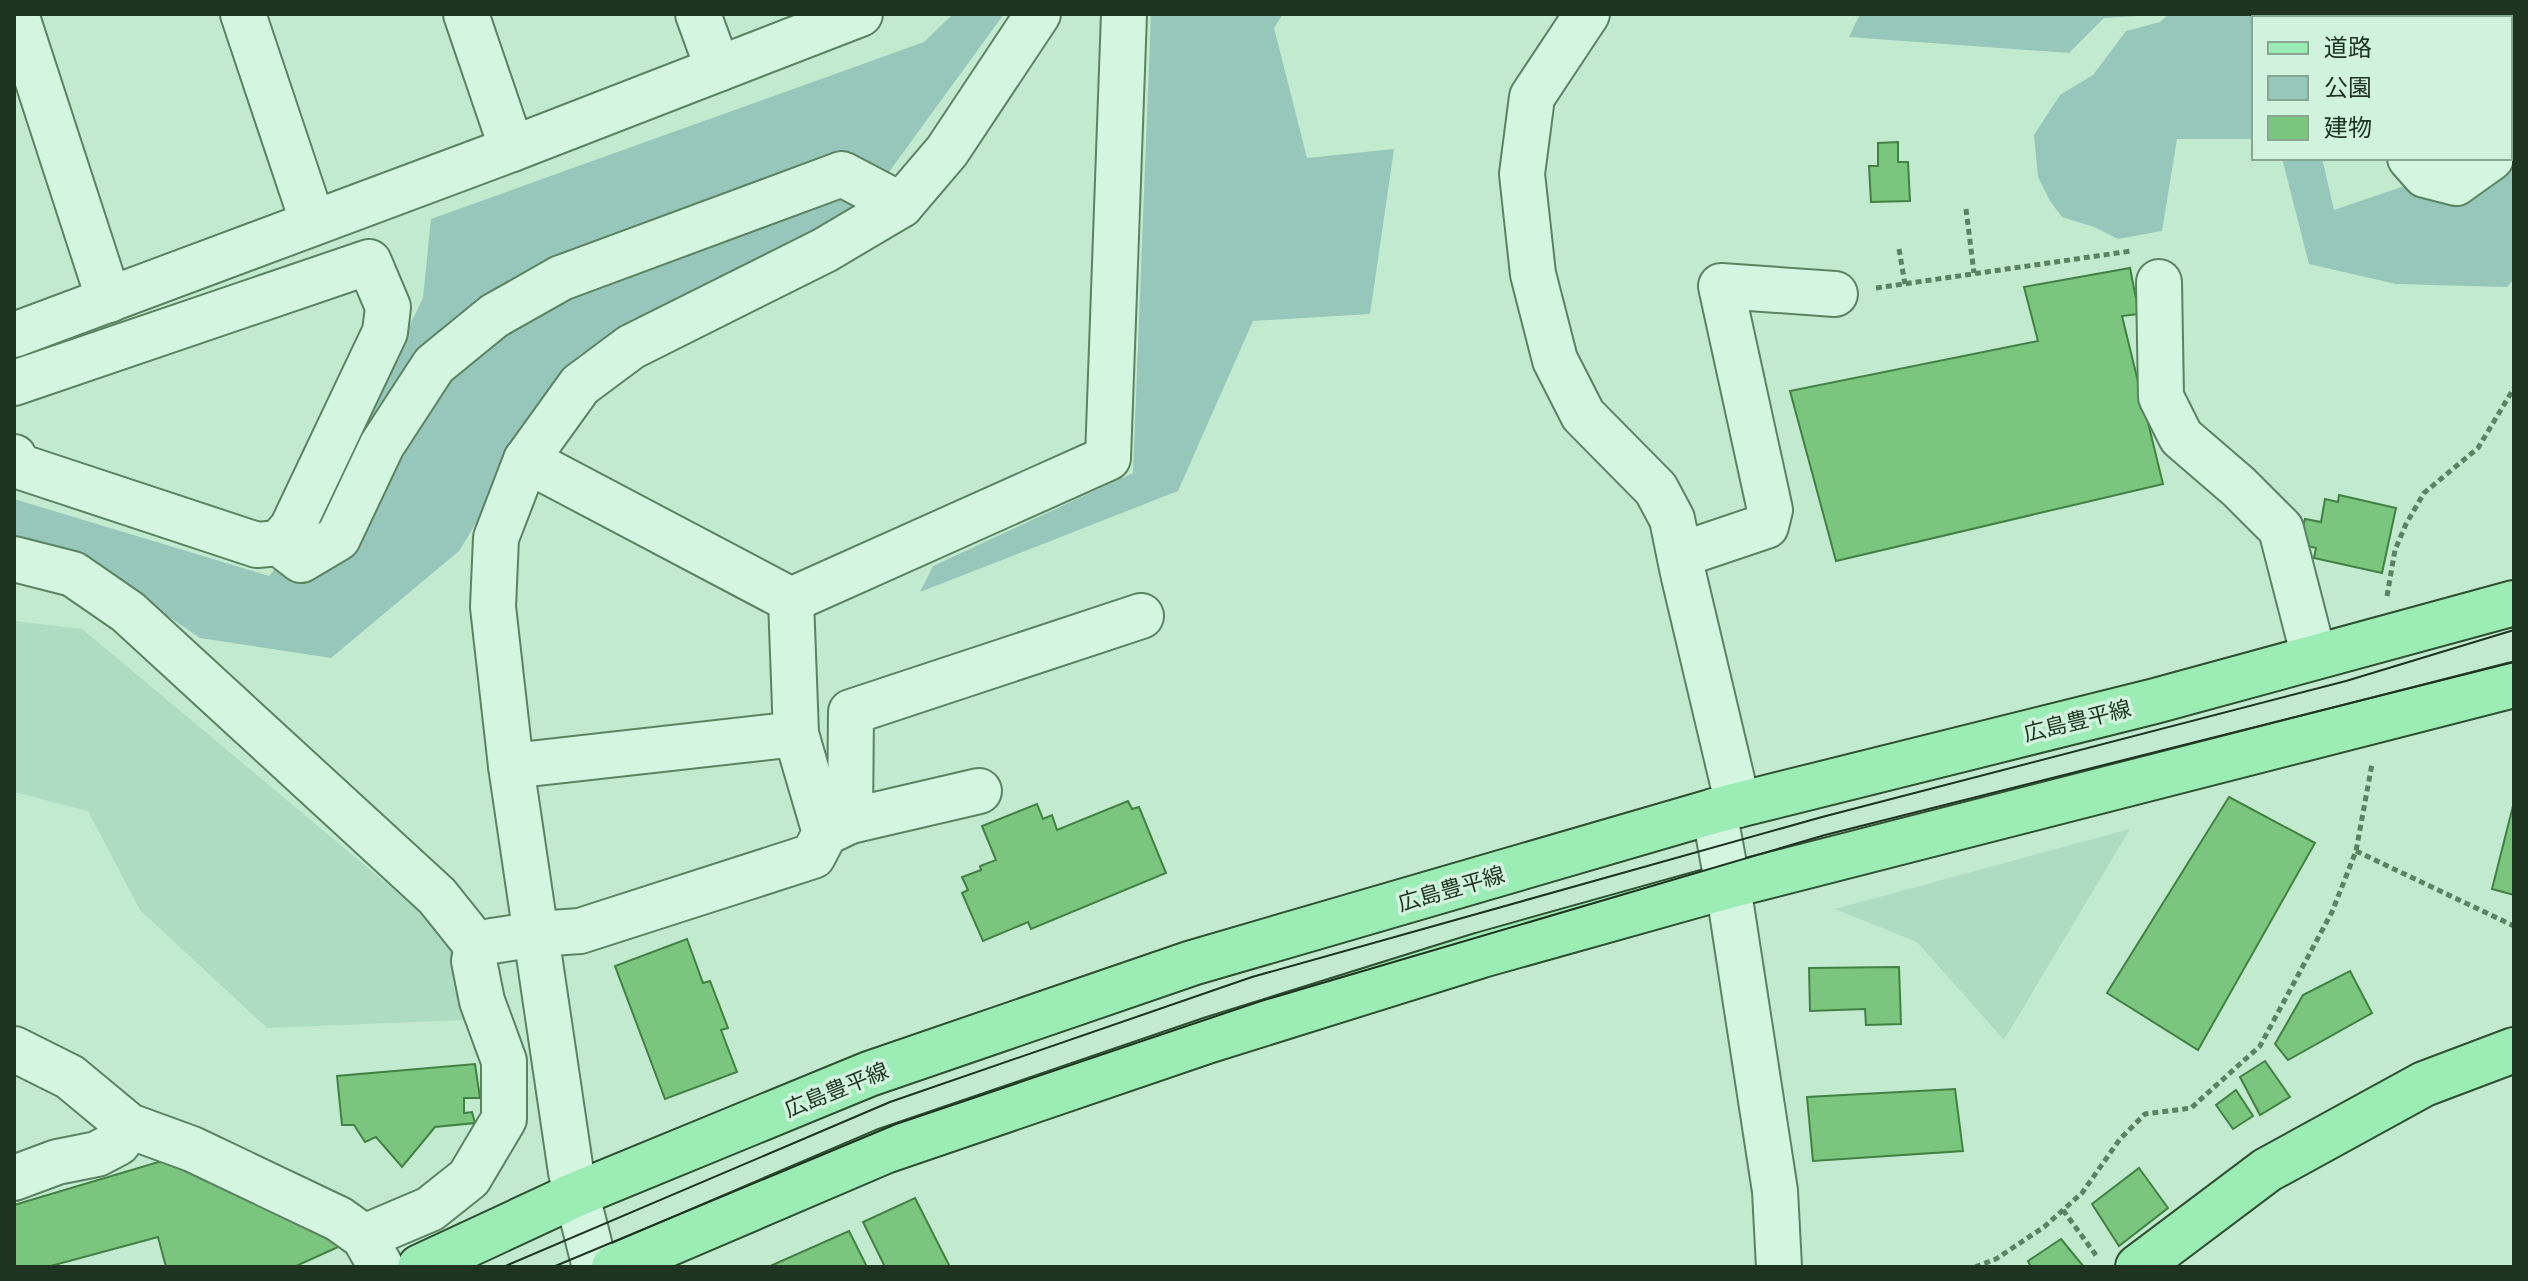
<svg xmlns="http://www.w3.org/2000/svg" width="2528" height="1281" viewBox="0 0 2528 1281" font-family="'PT Serif','Noto Sans JP',serif">
  <style>
    .farmland { fill: #addcc3 }
    .green { fill: #97c7bb }
    .building { fill: #7ac67e; stroke: #428044; stroke-width: 2 }
    .lines { fill: none; stroke-linecap: round; stroke-linejoin: round }
    .minor-casing { stroke: #5a8361; stroke-width: 48 }
    .major-casing { stroke: #2f5132; stroke-width: 48 }
    .path { stroke: #5a8361; stroke-width: 5; stroke-dasharray: 6 4; stroke-linecap: butt }
    .minor { stroke: #d4f6e0; stroke-width: 44 }
    .major { stroke: #9cecb5; stroke-width: 44 }
    .tram { stroke: #1e3420; stroke-width: 2 }
    .labels { text-anchor: middle; dominant-baseline: central; stroke-width: 7; stroke-linejoin: round; paint-order: stroke }
    .street-label { font-size: 22px; fill: #1e3420; stroke: #d1f2dc }
  </style>
  <rect width="100%" height="100%" fill="#c2eacf"/>
  <g class="farmland">
    <path d="M14,621L82,629L453,939L465,1020L267,1028L140,910L88,811L14,792Z"/>
    <path d="M2130,829L2004,1040L1917,942L1835,909Z"/>
  </g>
  <g class="green">
    <path d="M953,14H1004L862,209L580,354L459,551L331,658L200,638L81,557L14,551V499L269,576L312,524L423,298L431,219L924,42Z"/>
    <path d="M1151,14H1283L1274,28L1307,158L1394,149L1370,314L1253,321L1178,491L920,592L933,566L1133,473Z"/>
    <path d="M1860,14H2142L2139,16L2104,18L2069,53L1849,37Z"/>
    <path d="M2169,14H2257L2265,18H2254V139H2177L2162,231L2118,239L2094,227L2062,217L2050,201L2038,177L2034,135L2060,95L2093,75L2126,31L2160,22Z"/>
    <path d="M2514,157V279L2507,287L2396,284L2309,264L2282,158H2322L2334,210L2416,182L2491,173Z"/>
  </g>
  <g class="building">
    <path d="M1898,142V162H1908L1910,201L1871,202L1869,166H1878V143Z"/>
    <path d="M2130,268L2139,314L2122,316L2163,484L1836,561L1790,391L2038,341L2024,287Z"/>
    <path d="M2339,495L2396,508L2382,573L2314,558L2316,548L2299,544L2305,519L2321,522L2325,499L2338,502Z"/>
    <path d="M2229,797L2315,843L2198,1050L2107,993Z"/>
    <path d="M1128,801L1132,809L1139,807L1166,873L1031,929L1028,922L983,941L962,893L968,890L962,877L981,870L980,866L996,860L982,826L1037,804L1043,819L1052,815L1057,830Z"/>
    <path d="M2514,802V895L2492,889Z"/>
    <path d="M687,939L703,983L710,981L728,1028L721,1030L737,1072L665,1099L615,966Z"/>
    <path d="M1899,967L1901,1024L1866,1025L1865,1009L1810,1011L1809,968Z"/>
    <path d="M2350,971L2372,1013L2288,1060L2275,1044L2303,995Z"/>
    <path d="M2265,1061L2290,1097L2260,1115L2240,1077Z"/>
    <path d="M475,1064L480,1098H464V1113L472,1112L475,1123L435,1127L402,1167L376,1137L365,1142L354,1125H342L337,1076Z"/>
    <path d="M1955,1089L1963,1151L1813,1161L1807,1097Z"/>
    <path d="M2236,1090L2253,1116L2233,1129L2216,1105Z"/>
    <path d="M165,1160L347,1243L294,1267H166L158,1237L47,1267H14V1205Z"/>
    <path d="M2139,1168L2168,1208L2119,1246L2092,1204Z"/>
    <path d="M915,1198L950,1267H885L863,1222Z"/>
    <path d="M849,1231L867,1267H768Z"/>
    <path d="M2061,1239L2084,1267H2031L2028,1261Z"/>
  </g>
  <g class="lines">
    <defs>
      <g id="minor">
        <path d="M16,14L109,300"/>
        <path d="M243,14L313,223"/>
        <path d="M466,14L512,149"/>
        <path d="M698,14L718,69"/>
        <path d="M1587,14L1532,97L1522,174L1533,274L1555,360L1583,415L1656,489L1672,519L1683,573L1738,805"/>
        <path d="M2361,14L2362,18"/>
        <path d="M2410,158L2425,175L2456,183L2491,158"/>
        <path d="M2159,282L2161,397L2181,437L2239,487L2281,529L2314,657"/>
        <path d="M14,335L512,149L860,14"/>
        <path d="M14,383L369,262L388,307L385,332L292,528L279,543L257,545L18,466L14,457"/>
        <path d="M279,543L301,560L338,538L382,445L434,365L494,316L561,278L842,174L901,205"/>
        <path d="M1680,555L1766,526L1770,510L1721,286L1835,294"/>
        <path d="M14,559L73,574L128,612L437,896L477,946"/>
        <path d="M791,600L1108,458L1124,14"/>
        <path d="M511,766L796,734"/>
        <path d="M1714,811L1728,886L1775,1191L1779,1267"/>
        <path d="M850,821L979,791"/>
        <path d="M825,833L850,821L851,712L1141,616"/>
        <path d="M14,1049L70,1077L129,1126L192,1149L339,1219L364,1237L381,1267"/>
        <path d="M14,1178L57,1162L97,1154L118,1143L129,1126"/>
        <path d="M364,1237L430,1209L469,1178L504,1119V1061L482,1001L474,961L477,946L492,941L537,934L580,931L813,856L825,833L796,734L791,600L526,460"/>
        <path d="M595,1267L571,1172L511,766L493,607L496,538L526,460L580,385L631,347L825,250L901,205L947,151L1038,14"/>
      </g>
      <g id="major">
        <path d="M420,1267L577,1194L869,1074L1192,963L1714,811L2155,701L2514,603"/>
        <path d="M614,1267L885,1151L1210,1040L1482,955L1728,886L2514,685"/>
        <path d="M2138,1267L2267,1170L2424,1084L2514,1050"/>
      </g>
    </defs>
    <use href="#minor" class="minor-casing"/>
    <use href="#major" class="major-casing"/>
    <g class="path">
      <path d="M1966,209L1974,273"/>
      <path d="M1899,249L1905,284"/>
      <path d="M1876,288L2131,251"/>
      <path d="M2387,596L2395,550L2406,524L2424,493L2478,448L2514,388"/>
      <path d="M2356,851L2514,926"/>
      <path d="M2063,1210L2098,1258"/>
      <path d="M1975,1267L1996,1259L2044,1227L2082,1193L2120,1139L2145,1114L2191,1108L2260,1046L2332,912L2356,851L2372,764"/>
    </g>
    <use href="#minor" class="minor"/>
    <use href="#major" class="major"/>
    <g class="tram">
      <path d="M503,1267L890,1102L1252,977L1822,817L2346,681L2514,630"/>
      <path d="M553,1267L896,1124L1261,1001L1825,835L2514,662"/>
    </g>
  </g>
  <g class="labels">
    <g class="street-label">
      <text transform="translate(2077 720) rotate(-14)">広島豊平線</text>
      <text transform="translate(1451 888) rotate(-16)">広島豊平線</text>
      <text transform="translate(836 1089) rotate(-22)">広島豊平線</text>
    </g>
  </g>
  <rect width="2528" height="1281" fill="none" stroke="#1e3420" stroke-width="32"/>
  <rect x="2252" y="16" width="260" height="144" fill="#d1f2dc" stroke="#89a691" stroke-width="2"/>
  <rect x="2268" y="42" width="40" height="12" fill="#9cecb5" stroke="#89a691" stroke-width="2"/>
  <text x="2324" y="56" font-size="24" fill="#1e3420">道路</text>
  <rect x="2268" y="76" width="40" height="24" fill="#97c7bb" stroke="#89a691" stroke-width="2"/>
  <text x="2324" y="96" font-size="24" fill="#1e3420">公園</text>
  <rect x="2268" y="116" width="40" height="24" fill="#7ac67e" stroke="#89a691" stroke-width="2"/>
  <text x="2324" y="136" font-size="24" fill="#1e3420">建物</text>
</svg>
